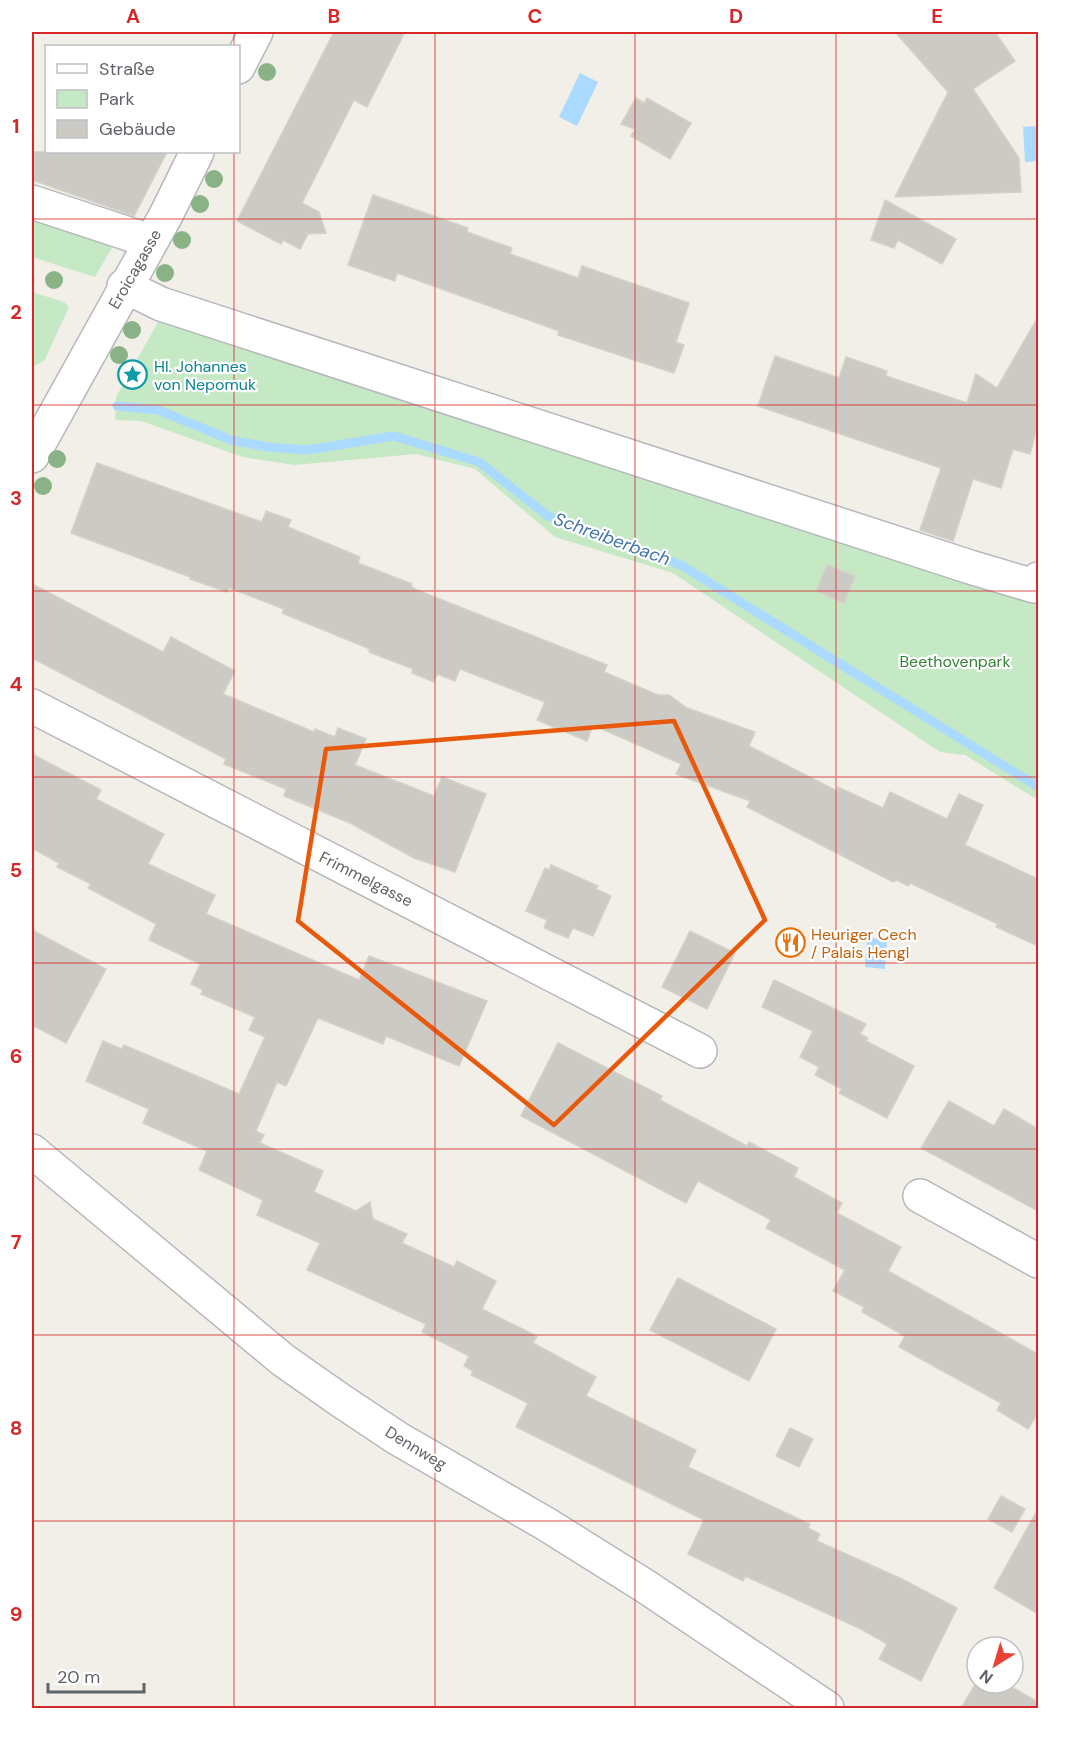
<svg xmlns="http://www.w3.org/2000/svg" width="1070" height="1740" viewBox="0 0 1070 1740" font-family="'DM Sans',sans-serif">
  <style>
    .green { fill: #c5e8c5 }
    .water { fill: #aadaff }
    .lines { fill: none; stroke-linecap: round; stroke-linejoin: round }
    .stream { stroke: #aadaff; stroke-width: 9 }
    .building { fill: #cccac5; stroke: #d6d1c6; stroke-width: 1.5 }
    .minor-casing { stroke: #b5b8bc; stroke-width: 36 }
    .minor { stroke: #fff; stroke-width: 33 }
    .tree { fill: #89b387 }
    .marked { fill: none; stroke: #e8590c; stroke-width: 4.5; stroke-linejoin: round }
    .grid { fill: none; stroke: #d62828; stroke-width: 1.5; stroke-opacity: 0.55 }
    .labels { text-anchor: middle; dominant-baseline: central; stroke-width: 4.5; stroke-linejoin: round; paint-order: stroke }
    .street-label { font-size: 16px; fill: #5f6368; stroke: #fff }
    .culture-label { font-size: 16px; fill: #0d838f; stroke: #fff; text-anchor: start }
    .park-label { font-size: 16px; fill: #348238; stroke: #fff }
    .food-label { font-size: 16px; fill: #c56008; stroke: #fff; text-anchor: start }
    .water-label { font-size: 18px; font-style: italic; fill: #4174aa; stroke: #fff }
    .neatline { fill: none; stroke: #d62828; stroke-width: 2 }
    .grid-label { font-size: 20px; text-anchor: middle; font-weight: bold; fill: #d62828 }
  </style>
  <rect width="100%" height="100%" fill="#f1efe8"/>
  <g class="green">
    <path d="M32,216L113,246L95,277L32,257Z"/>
    <path d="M32,292L64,302L69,307L44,361L32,367Z"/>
    <path d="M162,315L1038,600V800L965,755L940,752L673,573L555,537L475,469L416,454L294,465L243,457L141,421L115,420L116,397Z"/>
  </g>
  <g class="water">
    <path d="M580,73L598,82L577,126L559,117Z"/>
    <path d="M1038,126V161L1025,162L1023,127Z"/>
    <path d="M867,938L887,939L885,969L865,967Z"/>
  </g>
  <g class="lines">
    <path class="stream" d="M117,406L158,410L231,440L268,447L307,450L394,436L479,462L548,516L681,565L1038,787"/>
  </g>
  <g class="building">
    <path d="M334,32H405L367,107L354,100L302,203L319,212L326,233L308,234L300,249L283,240L281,244L237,221Z"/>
    <path d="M895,32H995L1015,61L973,89L1019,158L1021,192L895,197L948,92Z"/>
    <path d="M636,98L644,103L647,98L691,123L670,159L631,136L635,129L621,124Z"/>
    <path d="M32,152H167L134,216L32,180Z"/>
    <path d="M373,195L468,228L467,232L512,248L510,254L578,278L582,266L689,303L676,342L684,345L674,373L558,335L559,331L397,273L395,281L348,265Z"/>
    <path d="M885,200L956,239L942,264L898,240L894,248L871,240Z"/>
    <path d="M1038,317V425L1030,454L1013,449L1001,488L973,479L953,541L920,530L941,468L758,406L775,356L839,378L846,357L887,371L886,376L967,403L976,374L997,388Z"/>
    <path d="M97,463L262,522L266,511L291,520L288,527L360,557L358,563L412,584L411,586L417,590L607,665L604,672L658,695H669L687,708L755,732L749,746L837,791L838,787L883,808L890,792L947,819L959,794L983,805L965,845L1038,879V946L996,927L998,924L910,883L908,886L897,880L893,882L747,807L750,801L676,774L681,764L593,725L587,741L537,720L545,702L460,669L455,681L437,674L434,682L412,673L413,669L369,652L370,649L282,613L284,609L229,588L227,592L190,579V577L71,533Z"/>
    <path d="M827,565L855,576L844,603L816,591Z"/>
    <path d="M32,584L163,652L171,637L235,671L223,694L314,732L315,729L335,737L338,728L366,739L355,765L434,796L442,777L486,794L455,872L414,858L350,823L284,796L286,789L224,764L226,759L32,658Z"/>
    <path d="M32,754L101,790L96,799L164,834L148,864L215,895L206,914L359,980L369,956L487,1001L459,1066L386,1036L383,1044L318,1018L286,1086L277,1082L256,1131L264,1135L260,1143L323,1171L314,1192L356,1211L370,1202L373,1219L407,1234L402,1243L454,1267L457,1261L496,1281L482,1309L537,1336L533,1343L596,1377L586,1396L696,1450L688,1467L810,1524L808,1528L820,1534L817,1541L902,1579L957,1608L921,1681L879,1659L887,1644L861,1629L745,1576L743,1581L688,1554L704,1520L516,1427L528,1403L471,1375L473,1371L464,1366L469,1356L422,1332L426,1324L307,1270L320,1243L257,1215L263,1200L199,1170L207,1151L143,1123L149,1109L86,1081L103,1041L122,1049L124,1045L239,1094L265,1037L249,1030L255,1017L201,994L203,990L191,984L200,964L149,940L156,924L88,888L91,884L57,867L59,863L32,848Z"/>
    <path d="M551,865L598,886L596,889L611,896L593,936L573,928L568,938L544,928L547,920L526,911L545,868L549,870Z"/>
    <path d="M32,930L106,969L66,1043L32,1025Z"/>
    <path d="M690,931L735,953L707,1009L662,987Z"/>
    <path d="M774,980L866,1024L860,1034L868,1038L866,1041L914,1066L887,1118L839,1093L842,1089L815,1075L819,1067L800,1057L813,1031L762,1007Z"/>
    <path d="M558,1043L662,1096L660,1100L747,1146L749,1142L798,1168L794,1177L842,1203L837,1213L901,1247L888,1271L1038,1354V1413L1028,1429L997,1410L1001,1403L899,1347L905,1336L862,1312L864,1307L833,1291L845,1270L766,1228L771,1220L698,1181L686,1203L521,1116Z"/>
    <path d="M949,1101L994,1126L1004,1109L1038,1129V1211L921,1148Z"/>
    <path d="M678,1278L776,1329L749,1381L650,1330Z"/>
    <path d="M790,1428L813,1439L799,1467L776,1456Z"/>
    <path d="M1001,1496L1025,1509L1012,1532L988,1519Z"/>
    <path d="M1038,1509V1614L994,1588Z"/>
    <path d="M976,1683H1005L1038,1702V1708H961Z"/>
  </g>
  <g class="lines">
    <defs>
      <g id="minor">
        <path d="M238,67L256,32"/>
        <path d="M32,202L150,241"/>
        <path d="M124,286L161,304L970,567L1034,586L1038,579"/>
        <path d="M32,456L166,215L197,152"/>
        <path d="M32,706L700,1051"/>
        <path d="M32,1151L283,1360L340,1400L397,1438L546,1524L645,1586L827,1708"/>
        <path d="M920,1196L1038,1261"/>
      </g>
    </defs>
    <use href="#minor" class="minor-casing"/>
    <use href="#minor" class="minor"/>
  </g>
  <g class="tree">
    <circle cx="267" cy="72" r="9"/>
    <circle cx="214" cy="179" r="9"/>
    <circle cx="200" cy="204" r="9"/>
    <circle cx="182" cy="240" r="9"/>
    <circle cx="165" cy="273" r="9"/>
    <circle cx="54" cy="280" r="9"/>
    <circle cx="132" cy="330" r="9"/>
    <circle cx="119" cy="355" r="9"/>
    <circle cx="57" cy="459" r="9"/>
    <circle cx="43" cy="486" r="9"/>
  </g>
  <path class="marked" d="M674,721L765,920L554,1125L298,921L326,749Z"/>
  <path class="grid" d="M234,32V46M435,32V1708M635,32V1708M836,32V1708M234,152V1708M32,219H1038M32,405H1038M32,591H1038M32,777H1038M32,963H1038M32,1149H1038M32,1335H1038M32,1521H1038"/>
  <defs>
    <symbol id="sight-ring" viewBox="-11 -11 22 22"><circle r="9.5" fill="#fff" stroke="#0f9aa8" stroke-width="1.5"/><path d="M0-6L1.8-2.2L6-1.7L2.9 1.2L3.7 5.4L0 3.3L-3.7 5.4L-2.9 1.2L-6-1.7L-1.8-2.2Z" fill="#0f9aa8"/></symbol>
    <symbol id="restaurant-ring" viewBox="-11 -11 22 22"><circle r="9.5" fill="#fff" stroke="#e8710a" stroke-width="1.5"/><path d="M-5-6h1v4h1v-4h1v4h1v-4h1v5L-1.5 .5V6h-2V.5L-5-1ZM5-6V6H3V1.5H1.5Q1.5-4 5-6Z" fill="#e8710a"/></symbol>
  </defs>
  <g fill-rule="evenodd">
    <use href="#sight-ring" x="116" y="358" width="33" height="33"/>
    <use href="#restaurant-ring" x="774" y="926" width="33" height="33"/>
  </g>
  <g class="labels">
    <g class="street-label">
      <text transform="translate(135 269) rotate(-60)">Eroicagasse</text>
      <text transform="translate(366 879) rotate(27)">Frimmelgasse</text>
      <text transform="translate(416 1448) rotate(31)">Dennweg</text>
    </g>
    <g class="culture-label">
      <text x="154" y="366">Hl. Johannes<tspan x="154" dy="18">von Nepomuk</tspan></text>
    </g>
    <g class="park-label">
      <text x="955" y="661">Beethovenpark</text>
    </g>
    <g class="food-label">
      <text x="811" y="934">Heuriger Cech<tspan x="811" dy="18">/ Palais Hengl</tspan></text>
    </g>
    <g class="water-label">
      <text transform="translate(612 539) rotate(20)">Schreiberbach</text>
    </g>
  </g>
  <rect width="1070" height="1740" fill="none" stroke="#ffffff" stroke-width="66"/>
  <rect x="45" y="45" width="195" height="108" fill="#ffffff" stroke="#bfc1c3" stroke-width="1.5"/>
  <rect x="57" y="64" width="30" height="9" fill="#ffffff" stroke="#bfc1c3" stroke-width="1.5"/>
  <text x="99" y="75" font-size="18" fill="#5f6368">Straße</text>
  <rect x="57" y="90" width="30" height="18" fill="#c5e8c5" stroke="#bfc1c3" stroke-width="1.5"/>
  <text x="99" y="105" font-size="18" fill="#5f6368">Park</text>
  <rect x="57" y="120" width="30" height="18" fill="#cccac5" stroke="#bfc1c3" stroke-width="1.5"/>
  <text x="99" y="135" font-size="18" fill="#5f6368">Gebäude</text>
  <g transform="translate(995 1665) rotate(217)"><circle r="28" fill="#ffffff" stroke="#bfc1c3" stroke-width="1.5"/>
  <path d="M0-4.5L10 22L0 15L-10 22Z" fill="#ea4335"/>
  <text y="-9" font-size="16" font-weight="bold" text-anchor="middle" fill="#5f6368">N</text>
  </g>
  <path d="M48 1683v9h96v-9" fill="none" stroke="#5f6368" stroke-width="3"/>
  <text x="57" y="1683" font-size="18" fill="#5f6368" stroke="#ffffff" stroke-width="4.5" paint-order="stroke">20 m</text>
  <rect x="33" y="33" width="1004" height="1674" class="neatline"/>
  <g class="grid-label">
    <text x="133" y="23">A</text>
    <text x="334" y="23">B</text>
    <text x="535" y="23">C</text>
    <text x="736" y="23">D</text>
    <text x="937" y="23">E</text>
    <text x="16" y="133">1</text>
    <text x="16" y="319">2</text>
    <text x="16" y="505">3</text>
    <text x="16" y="691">4</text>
    <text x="16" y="877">5</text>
    <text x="16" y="1063">6</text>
    <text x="16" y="1249">7</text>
    <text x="16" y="1435">8</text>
    <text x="16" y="1621">9</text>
  </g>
</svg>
